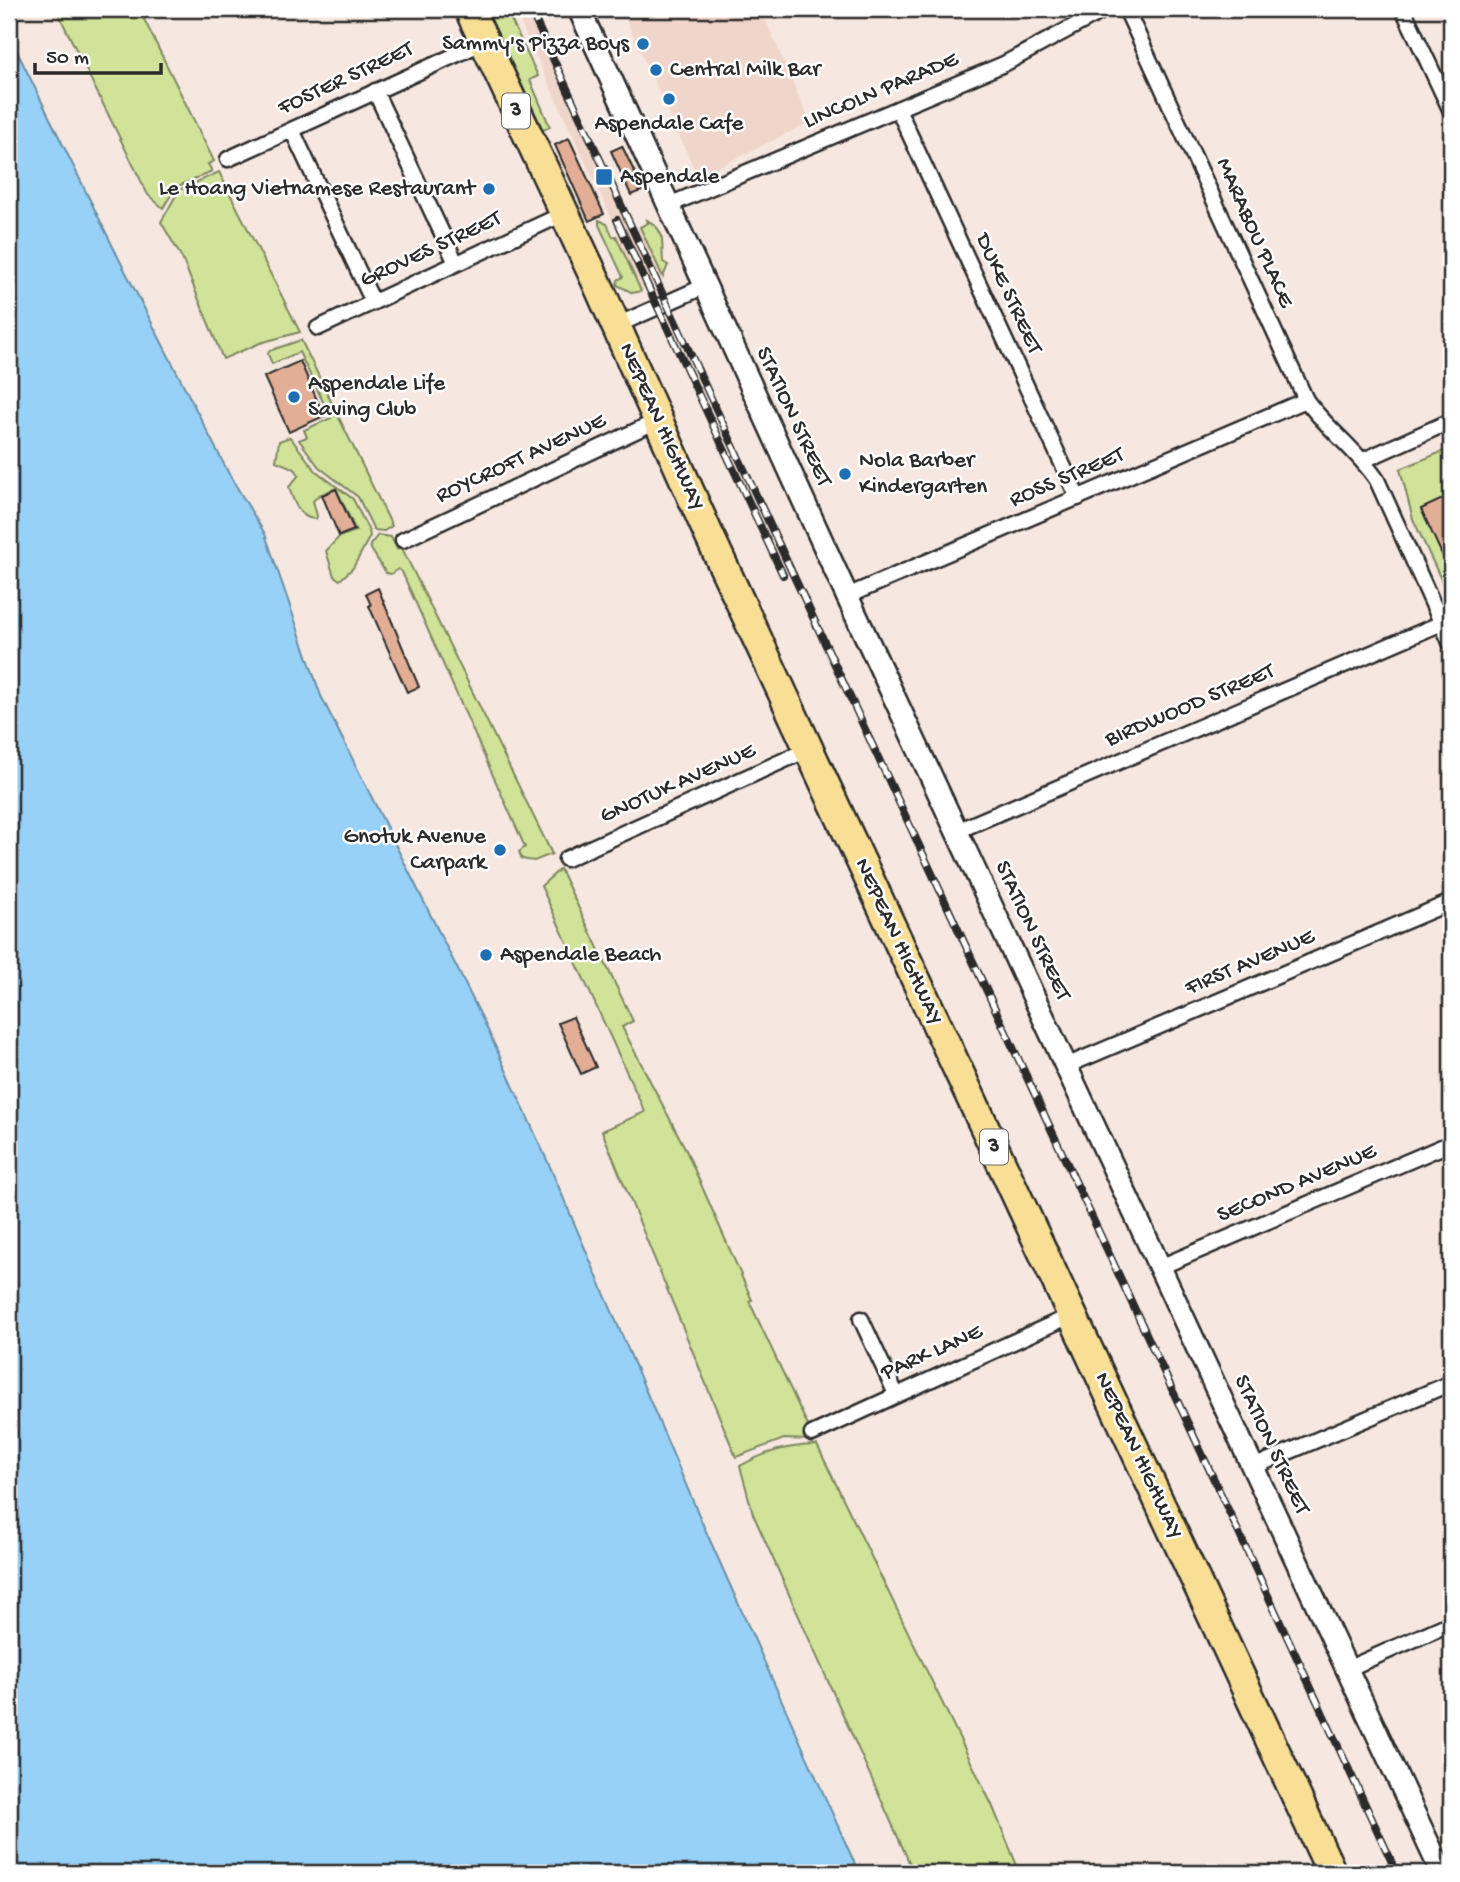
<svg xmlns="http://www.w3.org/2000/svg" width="1460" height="1882" viewBox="0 0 1460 1882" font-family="'Gochi Hand',sans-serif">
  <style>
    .built { fill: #f0d6ca }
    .green { fill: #d0e398; stroke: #7e8762; stroke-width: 2 }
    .water { fill: #98d1f7; stroke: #6c8fa5; stroke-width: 2 }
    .building { fill: #e2ae96; stroke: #2b2b2b; stroke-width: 2 }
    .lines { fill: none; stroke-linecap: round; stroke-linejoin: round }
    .street-casing { stroke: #2b2b2b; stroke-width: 19 }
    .secondary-casing { stroke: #2b2b2b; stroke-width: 26 }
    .highway-casing { stroke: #2b2b2b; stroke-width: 33 }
    .street { stroke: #fff; stroke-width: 14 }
    .secondary { stroke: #fff; stroke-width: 21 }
    .highway { stroke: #f9df96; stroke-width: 28 }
    .rail-casing { stroke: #2b2b2b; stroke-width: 8 }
    .rail { stroke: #fff; stroke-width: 5; stroke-dasharray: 16; stroke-linecap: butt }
    .poi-dot { fill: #1f6fb2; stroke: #fff; stroke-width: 2.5 }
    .labels { text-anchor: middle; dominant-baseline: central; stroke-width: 5; stroke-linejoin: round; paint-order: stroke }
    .shield { fill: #fff; stroke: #6b6b6b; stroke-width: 2 }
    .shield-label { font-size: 21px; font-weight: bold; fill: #2b2b2b }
    .poi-label { font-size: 23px; fill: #2b2b2b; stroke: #fff; text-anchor: start }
    .street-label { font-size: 23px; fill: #2b2b2b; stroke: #fff }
  </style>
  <rect width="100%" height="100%" fill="#f6e7e0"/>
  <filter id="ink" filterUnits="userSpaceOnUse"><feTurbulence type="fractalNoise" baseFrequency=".0143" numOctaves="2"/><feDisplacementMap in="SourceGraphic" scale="14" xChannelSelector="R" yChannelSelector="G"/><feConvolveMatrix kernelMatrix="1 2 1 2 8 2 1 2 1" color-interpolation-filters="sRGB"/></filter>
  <g filter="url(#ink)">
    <g class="built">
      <path d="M514,9H534L635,228L640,227L663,277L641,291L616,236L619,234Z"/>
      <path d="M621,9H761L810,122L698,177Z"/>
    </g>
    <g class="green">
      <path d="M56,9H139L214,161L208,164L212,171L176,187L163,208L148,195Z"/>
      <path d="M486,9H506L538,76L530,80L550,127L543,130Z"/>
      <path d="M219,172L300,332L260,343L223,359L182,258L161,222L179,190Z"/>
      <path d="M599,220L607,224L613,237L616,236L641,291L633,293L617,285L618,280L623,277L599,225Z"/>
      <path d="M647,220C667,231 661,242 663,262L668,265L663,277L640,227L648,223Z"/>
      <path d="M301,340L392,526L384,531L374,530L358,497L319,467L299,440L307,437L304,430L331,418L299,352L272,364L268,354L269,351Z"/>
      <path d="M290,437L316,471L353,499L369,531L370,536L353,568L340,580L334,576L326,551L339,537L356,531L336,488L319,495L313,501L317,516L316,519C300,520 293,501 289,487L299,475L295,469L276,461L279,441Z"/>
      <path d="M1451,448V601L1413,519L1400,469Z"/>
      <path d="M378,535L391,537L397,549L401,546L552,854L534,861L522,859L519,852L525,847L402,572L398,569L391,574L386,573L371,549L370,545Z"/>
      <path d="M560,869L633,1021L622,1027L685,1148L752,1300L749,1301L810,1430V1440L784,1439L736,1457L602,1131L645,1112L541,886Z"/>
      <path d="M817,1445L992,1805L1020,1873H914L753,1514L740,1466C767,1451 786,1446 817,1445Z"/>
    </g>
    <path class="water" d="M9,35L118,257L229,474L265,534L321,696L485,1024L551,1169L704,1527L859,1873H9Z"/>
    <g class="building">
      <path d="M569,138L604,214L589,221L555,145Z"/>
      <path d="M622,146L643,190L631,195L611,151Z"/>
      <path d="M300,361L324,416L289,432L264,377Z"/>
      <path d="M336,489L354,530L339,536L322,495Z"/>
      <path d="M1451,495V574L1421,509Z"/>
      <path d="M378,588L419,687L407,692L369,606L371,605L366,594Z"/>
      <path d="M573,1017L596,1067L581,1074L558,1023Z"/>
    </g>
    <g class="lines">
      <defs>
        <g id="street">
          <path d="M1126,9L1306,400C1327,429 1357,450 1377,480L1451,644"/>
          <path d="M1403,9L1451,111"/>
          <path d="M375,91L456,263"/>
          <path d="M898,109L1078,498"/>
          <path d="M292,130L373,302"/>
          <path d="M228,159L484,42"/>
          <path d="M669,205L1004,64L1106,9"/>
          <path d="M615,326L705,286"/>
          <path d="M318,328L563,214"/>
          <path d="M1364,460L1451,421"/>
          <path d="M403,540L659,420"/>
          <path d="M847,596L1306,400"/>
          <path d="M957,831L1442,623"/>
          <path d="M566,859L809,749"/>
          <path d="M1066,1066L1451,902"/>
          <path d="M1160,1267L1451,1143"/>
          <path d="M861,1319L896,1394"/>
          <path d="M812,1434L1072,1315"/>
          <path d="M1253,1467L1451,1383"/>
          <path d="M1347,1669L1451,1623"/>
        </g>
        <path id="secondary" d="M579,9L847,596L1442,1873"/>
        <path id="highway" d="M469,9L597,283L708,533L1332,1873"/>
      </defs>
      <use href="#street" class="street-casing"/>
      <use href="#secondary" class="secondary-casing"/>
      <use href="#highway" class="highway-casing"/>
      <use href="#street" class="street"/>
      <use href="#secondary" class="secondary"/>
      <use href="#highway" class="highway"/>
      <defs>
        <g id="rail">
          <path d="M530,9L1397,1873"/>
          <path d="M617,220L783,575"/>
        </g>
      </defs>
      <use href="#rail" class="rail-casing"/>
      <use href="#rail" class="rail"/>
    </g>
  </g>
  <g class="poi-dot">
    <circle cx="643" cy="44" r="7"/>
    <circle cx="656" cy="70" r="7"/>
    <circle cx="669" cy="99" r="7"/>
    <rect x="595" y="168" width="18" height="18" rx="3.5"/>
    <circle cx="489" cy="189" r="7"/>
    <circle cx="294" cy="397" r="7"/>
    <circle cx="845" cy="474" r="7"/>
    <circle cx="500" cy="850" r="7"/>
    <circle cx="486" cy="955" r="7"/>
  </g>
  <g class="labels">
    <g class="shield">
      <rect x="502" y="93.5" width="28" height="35" rx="5"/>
      <rect x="980" y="1129.5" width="28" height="35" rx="5"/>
    </g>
    <g class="shield-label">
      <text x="516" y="111">3</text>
      <text x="994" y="1147">3</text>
    </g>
    <g class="poi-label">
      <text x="629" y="44" text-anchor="end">Sammy's Pizza Boys</text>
      <text x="670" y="70">Central Milk Bar</text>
      <text x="669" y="124" text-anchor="middle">Aspendale Cafe</text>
      <text x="620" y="177">Aspendale</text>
      <text x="475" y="189" text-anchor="end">Le Hoang Vietnamese Restaurant</text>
      <text x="308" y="384">Aspendale Life<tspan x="308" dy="26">Saving Club</tspan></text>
      <text x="859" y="461">Nola Barber<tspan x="859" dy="26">Kindergarten</tspan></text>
      <text x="486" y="837" text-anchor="end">Gnotuk Avenue<tspan x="486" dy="26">Carpark</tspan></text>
      <text x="500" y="955">Aspendale Beach</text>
    </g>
    <g class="street-label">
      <text transform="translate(346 79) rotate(-25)">FOSTER STREET</text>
      <text transform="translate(881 91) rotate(-23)">LINCOLN PARADE</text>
      <text transform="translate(1254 233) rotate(66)">MARABOU PLACE</text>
      <text transform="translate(431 250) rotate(-25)">GROVES STREET</text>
      <text transform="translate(1008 294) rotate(65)">DUKE STREET</text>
      <text transform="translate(793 417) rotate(65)">STATION STREET</text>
      <text transform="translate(661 427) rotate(66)">NEPEAN HIGHWAY</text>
      <text transform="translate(521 459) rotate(-25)">ROYCROFT AVENUE</text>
      <text transform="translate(1067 478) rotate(-23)">ROSS STREET</text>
      <text transform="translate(1190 706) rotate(-23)">BIRDWOOD STREET</text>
      <text transform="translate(678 784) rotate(-24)">GNOTUK AVENUE</text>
      <text transform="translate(1032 931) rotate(65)">STATION STREET</text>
      <text transform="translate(898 942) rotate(65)">NEPEAN HIGHWAY</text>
      <text transform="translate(1250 963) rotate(-23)">FIRST AVENUE</text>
      <text transform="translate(1297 1184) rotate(-23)">SECOND AVENUE</text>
      <text transform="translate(932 1353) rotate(-24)">PARK LANE</text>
      <text transform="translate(1271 1445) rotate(65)">STATION STREET</text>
      <text transform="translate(1138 1456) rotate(65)">NEPEAN HIGHWAY</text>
    </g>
  </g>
  <rect width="1460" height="1882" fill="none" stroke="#fff" stroke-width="35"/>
  <rect x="18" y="18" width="1425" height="1847" fill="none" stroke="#2b2b2b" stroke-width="2.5" filter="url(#ink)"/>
  <path d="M35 63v10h126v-10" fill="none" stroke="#2b2b2b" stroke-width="3.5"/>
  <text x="46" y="63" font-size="21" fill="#2b2b2b" stroke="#ffffff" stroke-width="5" paint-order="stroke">50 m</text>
</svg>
